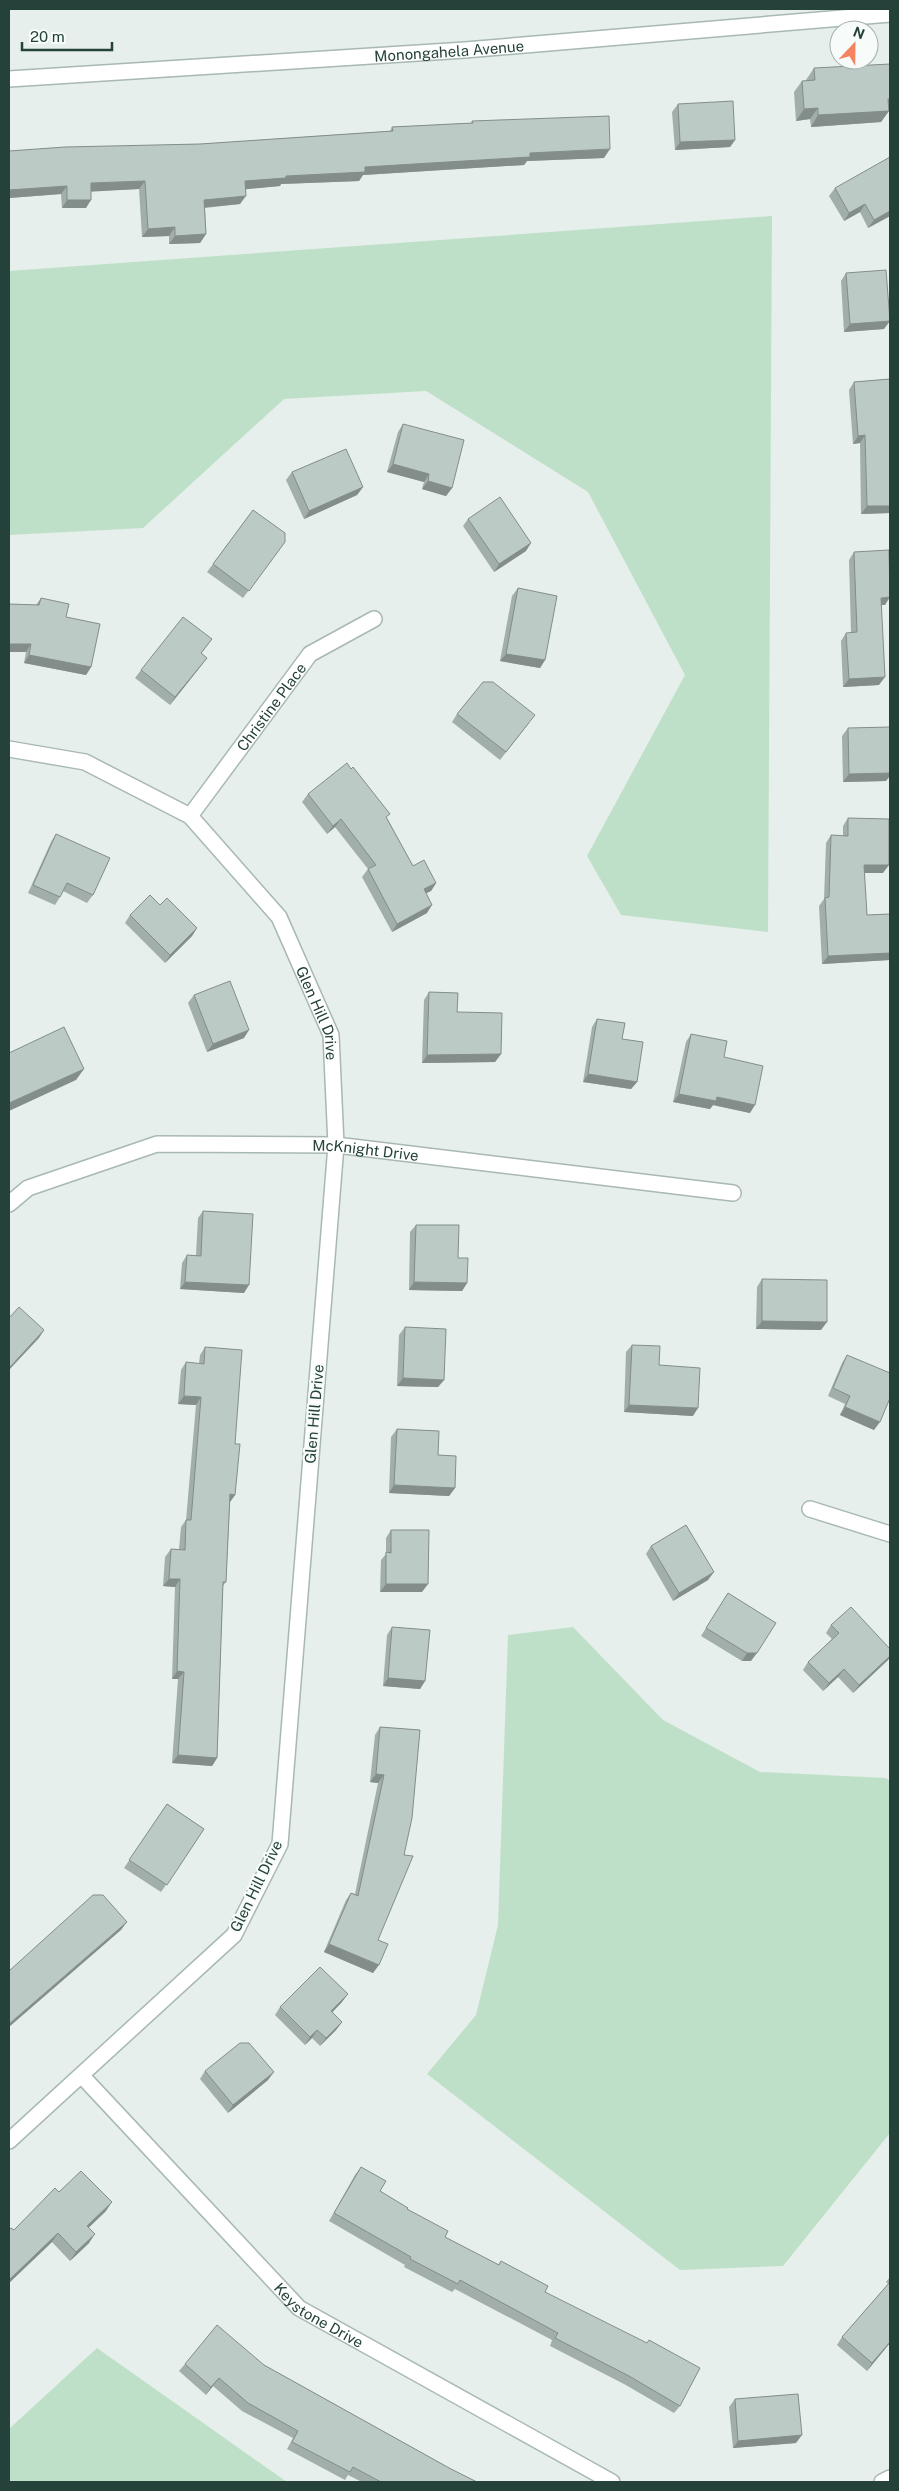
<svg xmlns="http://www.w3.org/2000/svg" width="899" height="2491" viewBox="0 0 899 2491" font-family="'Public Sans',sans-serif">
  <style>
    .green { fill: #bfe0c8 }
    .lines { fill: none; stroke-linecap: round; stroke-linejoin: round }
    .minor-casing { stroke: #a8b8b2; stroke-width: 18 }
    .minor { stroke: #fff; stroke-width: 15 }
    .wall { fill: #a1aea9 }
    .shaded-wall { fill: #838d89 }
    .building { fill: #bbcac4; stroke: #838d89 }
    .labels { text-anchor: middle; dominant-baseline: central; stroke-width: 4.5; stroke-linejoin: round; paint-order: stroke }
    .street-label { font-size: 15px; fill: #24423a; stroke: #f7fbf9 }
  </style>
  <rect width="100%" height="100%" fill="#e6efeb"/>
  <g class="green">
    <path d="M772,216L768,932L621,915L587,856L685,675L588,492L426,391L284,399L143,528L9,535V271Z"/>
    <path d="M573,1627L663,1720L760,1772L886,1778L890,1781V2133L783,2266L680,2270L427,2074L476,2015L498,1925L508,1635Z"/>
    <path d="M97,2348L287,2482H9V2429Z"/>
  </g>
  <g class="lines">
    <defs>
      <g id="minor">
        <path id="s1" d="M9,79L465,50L890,14"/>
        <path id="s2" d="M9,749L85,762L190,816L279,917L331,1035L336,1145L280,1844L234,1935L9,2141"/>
        <path id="s3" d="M190,816L310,654L374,619"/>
        <path id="s4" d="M9,1204L28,1188L157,1144L336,1145L733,1193"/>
        <path d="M810,1509L890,1534"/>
        <path id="s5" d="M82,2076L299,2308L612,2482"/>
        <path d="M882,2482L890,2478"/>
      </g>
    </defs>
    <use href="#minor" class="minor-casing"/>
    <use href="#minor" class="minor"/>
  </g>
  <g class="wall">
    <path d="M814,68L889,110L881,122L811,127L810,119L796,121L794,92L802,81H806V80Z"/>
    <path d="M678,104L735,140L730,147L675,150L672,112Z"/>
    <path d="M472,121L604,158L527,161L524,165L363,175L359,181L281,184L280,186L246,189L240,204L205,208L206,234L200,243L169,244V236L142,237L139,189L91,191L86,208H62L61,194L9,198V151L200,144L390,131L392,127L471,123Z"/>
    <path d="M835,188L890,216L868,228L860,212L844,221L829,196Z"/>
    <path d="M846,273L884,329L844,332L841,281Z"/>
    <path d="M890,379V513L861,514L860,443L853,444L849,390L854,382Z"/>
    <path d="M403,424L452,488L446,496L422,489L424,482L387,472L398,432Z"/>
    <path d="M292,472L363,487L357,495L304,519L286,480Z"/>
    <path d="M253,510L285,542L243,598L207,572Z"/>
    <path d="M468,519L526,551L494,572L463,526Z"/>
    <path d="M854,552L885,605H882L879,685L843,687L841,641L846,633H851L849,560Z"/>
    <path d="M518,588L545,660L540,668L500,661L512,596Z"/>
    <path d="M41,598L66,617L91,667L86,675L24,663L26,652H9V604L36,605Z"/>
    <path d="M212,639L201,654L207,658L170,705L135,678L141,670Z"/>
    <path d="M457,714L529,723L500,760L452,722Z"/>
    <path d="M848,728L886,781L843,782L842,736Z"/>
    <path d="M308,794L387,818L413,866L436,883L431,891L426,893L427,913L392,932L362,877L368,869L335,827L327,834L302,802Z"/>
    <path d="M848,818L883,873H864L867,915L890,914V960L822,964L819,906L824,899L826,843L831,835L843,836V826Z"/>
    <path d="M56,834L93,895L87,903L63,891L60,897L55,905L28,893L51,842Z"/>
    <path d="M160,905L197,928L192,936L165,963L125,923L130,915Z"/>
    <path d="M429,992L457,1012L501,1054L495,1062L422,1063L424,1000Z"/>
    <path d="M194,995L244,1038L207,1052L188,1003Z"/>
    <path d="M597,1019L622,1039L637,1082L631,1089L583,1082L592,1027Z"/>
    <path d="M691,1034L724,1057L750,1113L713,1105L710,1109L673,1102L686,1042Z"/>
    <path d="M203,1211L244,1293L180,1289L182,1263L187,1255H196L198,1218Z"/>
    <path d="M416,1225L458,1258L467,1283L462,1291L409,1290L410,1232Z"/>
    <path d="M762,1279L821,1330L756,1329L757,1287Z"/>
    <path d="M405,1327L444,1380L438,1387L397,1386L399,1335Z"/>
    <path d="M632,1345L659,1365L693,1416L624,1412L626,1352Z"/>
    <path d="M205,1347L235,1444V1495L230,1502L226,1582L223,1586L217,1758L212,1766L172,1763L178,1679H172L175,1587L163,1586L165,1557L171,1549H179L181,1527L186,1520L196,1405L178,1404L181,1370L186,1362L199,1364L200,1355Z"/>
    <path d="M847,1355L874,1430L840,1415L845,1404L828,1396L842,1363Z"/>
    <path d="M397,1429L438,1455L455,1488L449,1496L389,1493L391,1437Z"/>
    <path d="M391,1530L422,1592H380L381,1560L386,1554V1538Z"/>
    <path d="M651,1546L708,1580L673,1601L646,1554Z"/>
    <path d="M728,1593L751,1661H742L701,1636Z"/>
    <path d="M831,1625L890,1649V1657L888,1660L853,1693L838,1677L823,1691L803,1670L808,1662L832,1639L826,1633Z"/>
    <path d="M392,1627L425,1681L420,1689L383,1686L387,1635Z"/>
    <path d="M380,1727L420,1730L378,1940L373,1973L324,1952L346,1900L351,1893L355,1894L378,1783L370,1782L375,1735Z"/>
    <path d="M167,1804L204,1829L161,1892L124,1868Z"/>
    <path d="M342,2002L332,2013L342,2022L336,2030L320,2046L312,2038L305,2045L275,2015L280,2007Z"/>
    <path d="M205,2071L268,2080L228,2113L200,2079Z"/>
    <path d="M361,2167L380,2191L407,2209L445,2237L498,2265L501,2261L545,2292L680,2406L674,2413L624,2384L550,2346L552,2340L455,2289L452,2292L404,2267L405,2265L329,2221L355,2175Z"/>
    <path d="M59,2192L106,2211L88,2228L89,2243L70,2261L52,2242L9,2283V2230H14Z"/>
    <path d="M890,2277V2343L867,2371L837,2345L842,2337L888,2284L886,2282Z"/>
    <path d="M185,2364L264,2365L451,2469L477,2482H362L348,2475L345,2480L287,2449L293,2438L242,2411L213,2386L206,2395L179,2371Z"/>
    <path d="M735,2399L796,2443L733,2448L729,2407Z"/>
  </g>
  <g class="shaded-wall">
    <path d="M888,99H890V108L889,110H880Z"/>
    <path d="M818,108L810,119L796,121L804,109Z"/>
    <path d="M889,111L881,122L811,127L818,115Z"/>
    <path d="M735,140L730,147L675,150L680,142Z"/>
    <path d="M610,149L604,158L527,161L524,165L363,175L359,181L281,184L280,186L239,190L245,181L365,167L530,153Z"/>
    <path d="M145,181L139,189L85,192L91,183Z"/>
    <path d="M67,186L61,194L9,198V190Z"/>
    <path d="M246,196L240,204L198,208L204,200Z"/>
    <path d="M67,200H91L86,208H62Z"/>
    <path d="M865,204L860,212L844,221L849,213Z"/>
    <path d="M890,211V216L868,228L874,220Z"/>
    <path d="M175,227L169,236L142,237L148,229Z"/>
    <path d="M206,234L200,243L169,244L175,236Z"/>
    <path d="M890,321L884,329L844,332L850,324Z"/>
    <path d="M865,435L860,443L853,444L858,436Z"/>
    <path d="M393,464L429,474L424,482L387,472Z"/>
    <path d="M428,481L452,488L446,496L422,489Z"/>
    <path d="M363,487L357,495L304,519L309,511Z"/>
    <path d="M867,506H890V513L861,514Z"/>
    <path d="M531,543L526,551L494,572L499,564Z"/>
    <path d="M890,597L885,605H876L881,598Z"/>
    <path d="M9,644H31L26,652H9Z"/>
    <path d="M506,654L545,660L540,668L500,661Z"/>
    <path d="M29,655L91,667L86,675L24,663Z"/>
    <path d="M207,658L201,666L170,705L175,697Z"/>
    <path d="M885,677L879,685L843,687L849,679Z"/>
    <path d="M890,773V776L886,781L843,782L849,774Z"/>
    <path d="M341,819L335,827L327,834L333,826Z"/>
    <path d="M864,865H889L883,873H858Z"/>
    <path d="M436,883L431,891L418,897L424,889Z"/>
    <path d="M432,905L427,913L392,932L397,924Z"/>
    <path d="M197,928L192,936L165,963L170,955Z"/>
    <path d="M890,953V960L822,964L828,956Z"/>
    <path d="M249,1030L244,1038L207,1052L213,1044Z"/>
    <path d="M501,1054L495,1062L422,1063L427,1055Z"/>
    <path d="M84,1069L76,1080L9,1111V1103Z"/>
    <path d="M588,1074L637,1082L631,1089L583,1082Z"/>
    <path d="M679,1094L717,1097L755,1105L750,1113L713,1105L710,1109L673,1102Z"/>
    <path d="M185,1282L249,1285L244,1293L180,1289Z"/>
    <path d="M414,1282L467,1283L462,1291L409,1290Z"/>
    <path d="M762,1321L827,1322L821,1330L756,1329Z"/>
    <path d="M44,1330L39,1338L9,1370L10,1367Z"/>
    <path d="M403,1378L444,1380L438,1387L397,1386Z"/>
    <path d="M184,1396L201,1397L196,1405L178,1404Z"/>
    <path d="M629,1405L698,1408L693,1416L624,1412Z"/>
    <path d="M845,1407L880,1422L874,1430L840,1415Z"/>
    <path d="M394,1485L455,1488L449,1496L389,1493Z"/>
    <path d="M230,1494L235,1495L230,1502Z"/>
    <path d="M714,1572L708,1580L673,1601L679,1593Z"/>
    <path d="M169,1579H180L175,1587L163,1586Z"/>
    <path d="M386,1584H428L422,1592H380Z"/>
    <path d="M747,1653H757L751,1661H742Z"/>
    <path d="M890,1656V1657L888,1660L853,1693L859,1685Z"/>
    <path d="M844,1669L838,1677L823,1691L829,1683Z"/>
    <path d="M177,1671L184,1672L178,1679H172Z"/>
    <path d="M388,1678L425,1681L420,1689L383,1686Z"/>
    <path d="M178,1755L217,1758L212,1766L172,1763Z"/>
    <path d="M376,1774L384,1775L378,1783L370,1782Z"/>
    <path d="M127,1922L121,1930L9,2027V2024Z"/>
    <path d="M329,1944L379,1965L373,1973L324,1952Z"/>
    <path d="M348,1994L342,2002L325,2019L331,2011Z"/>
    <path d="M342,2022L336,2030L320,2046L326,2038Z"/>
    <path d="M317,2030L312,2038L305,2045L310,2037Z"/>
    <path d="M274,2072L268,2080L228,2113L233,2105Z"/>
    <path d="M112,2202L106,2211L81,2235L87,2226Z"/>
    <path d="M58,2233L52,2242L9,2283V2280Z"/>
    <path d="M95,2234L89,2243L70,2261L76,2252Z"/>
    <path d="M890,2342V2343L867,2371L872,2363Z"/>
    <path d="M219,2378L213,2386L206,2395L211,2387Z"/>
    <path d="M802,2435L796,2443L733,2448L738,2441Z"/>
  </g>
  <g class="building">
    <path d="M890,64V99H888L889,111L818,115V108L804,109L802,81L815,80L814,68Z"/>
    <path d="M733,101L735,140L680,142L678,104Z"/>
    <path d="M609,116L610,149L530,153V157L365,167V172L286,176V178L245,181L246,196L204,200L206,234L175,236V227L148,229L145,181L91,183V200H67V186L9,190V151L65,147L200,144L393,131L392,127L473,123L472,121Z"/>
    <path d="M890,157V211L874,220L865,204L849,213L835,188Z"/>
    <path d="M886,270L890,321L850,324L846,273Z"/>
    <path d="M890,379V506H867L865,435L858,436L854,382Z"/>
    <path d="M403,424L464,440L452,488L428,481L429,474L393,464Z"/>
    <path d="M346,449L363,487L309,511L292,472Z"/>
    <path d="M500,497L531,543L499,564L468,519Z"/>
    <path d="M253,510L285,533V542L249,591L213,564Z"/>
    <path d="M889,550L890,597L881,598L885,677L849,679L846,633L857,632L854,552Z"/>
    <path d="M518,588L557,596L545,660L506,654Z"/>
    <path d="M41,598L69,604L66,617L100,624L91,667L29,655L31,644H9V604L39,605Z"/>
    <path d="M183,617L212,639L201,653L207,658L175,697L141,670Z"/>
    <path d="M483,682H493L535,715L506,752L457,714Z"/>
    <path d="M890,727V773L849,774L848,728Z"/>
    <path d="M347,763L351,769L353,767L390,814L386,817L413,866L424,860L436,883L424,889L432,905L397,924L368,869L376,865L341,819L333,826L308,794Z"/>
    <path d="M848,818L889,819V865H864L867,915L890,914V953L828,956L825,898L829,897L831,835L848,836Z"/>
    <path d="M56,834L110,858L93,895L67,883L60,897L33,885Z"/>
    <path d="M150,895L160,905L167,898L197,928L170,955L130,915Z"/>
    <path d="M230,981L249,1030L213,1044L194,995Z"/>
    <path d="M429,992L458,993L457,1012L502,1013L501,1054L427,1055Z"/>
    <path d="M597,1019L625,1023L622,1039L643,1042L637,1082L588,1074Z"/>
    <path d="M64,1027L84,1069L9,1103V1053Z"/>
    <path d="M691,1034L727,1041L724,1057L763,1066L755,1105L717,1097L716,1101L679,1094Z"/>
    <path d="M203,1211L253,1214L249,1285L185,1282L187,1255L201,1256Z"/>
    <path d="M416,1225H459L458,1258H468L467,1283L414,1282Z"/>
    <path d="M762,1279L827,1280V1322L762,1321Z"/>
    <path d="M19,1307L44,1330L10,1367L9,1366V1318Z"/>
    <path d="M405,1327L446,1329L444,1380L403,1378Z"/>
    <path d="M632,1345L660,1346L659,1365L700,1368L698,1408L629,1405Z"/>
    <path d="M205,1347L242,1350L235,1444H240L235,1495L230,1494L226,1582H223L217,1758L178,1755L184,1672L177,1671L180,1579H169L171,1549L185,1550L186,1520H191L201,1397L184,1396L186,1362L204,1364Z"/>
    <path d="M847,1355L890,1373V1398L880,1422L845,1407L850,1396L833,1388Z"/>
    <path d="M397,1429L439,1431L438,1455L456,1456L455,1488L394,1485Z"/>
    <path d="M686,1525L714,1572L679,1593L651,1546Z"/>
    <path d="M391,1530H429L428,1584H386V1552L391,1553Z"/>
    <path d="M728,1593L776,1623L757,1653H747L706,1628Z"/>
    <path d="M851,1607L890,1649V1656L859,1685L844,1669L829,1683L808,1662L839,1633L831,1625Z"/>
    <path d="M392,1627L430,1630L425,1681L388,1678Z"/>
    <path d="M380,1727L420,1730L412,1818L404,1855L413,1856L378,1940L388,1944L379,1965L329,1944L351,1893L358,1896L384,1775L376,1774Z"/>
    <path d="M167,1804L204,1829L167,1885L129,1860Z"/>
    <path d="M93,1895H103L127,1922L9,2024V1971Z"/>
    <path d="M320,1967L348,1994L331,2011L342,2022L326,2038L317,2030L310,2037L280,2007Z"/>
    <path d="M240,2043H249L274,2072L233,2105L205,2071Z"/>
    <path d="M361,2167L386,2181L380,2191L408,2208L407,2209L448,2231L445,2237L499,2265L501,2261L548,2286L545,2292L647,2343L649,2340L700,2368L680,2406L629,2376L555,2338L558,2333L460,2280L458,2284L410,2259L411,2257L334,2213Z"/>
    <path d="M81,2171L112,2202L87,2226L95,2234L76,2252L58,2233L9,2280V2230L11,2228L14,2230L55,2188L59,2192Z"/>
    <path d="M890,2282V2342L872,2363L842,2337Z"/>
    <path d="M217,2325L264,2365L451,2469L477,2482H381L353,2467L350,2472L292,2442L298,2431L248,2403L219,2378L211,2387L185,2364Z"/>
    <path d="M798,2394L802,2435L738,2441L735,2399Z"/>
  </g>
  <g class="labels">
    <g class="street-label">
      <text stroke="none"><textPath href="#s1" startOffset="441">Monongahela Avenue</textPath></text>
      <text stroke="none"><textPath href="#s3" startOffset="136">Christine Place</textPath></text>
      <text stroke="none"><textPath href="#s2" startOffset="434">Glen Hill Drive</textPath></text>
      <text stroke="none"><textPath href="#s4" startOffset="370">McKnight Drive</textPath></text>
      <text transform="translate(314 1414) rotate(-85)">Glen Hill Drive</text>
      <text transform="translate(256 1886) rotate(-64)">Glen Hill Drive</text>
      <text stroke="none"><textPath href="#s5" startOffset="338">Keystone Drive</textPath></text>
    </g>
  </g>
  <rect width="899" height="2491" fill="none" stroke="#24423a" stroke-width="20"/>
  <g transform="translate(854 45) rotate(22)"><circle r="24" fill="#f7fbf9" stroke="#a3b1ad"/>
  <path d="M0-4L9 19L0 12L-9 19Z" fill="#f4845f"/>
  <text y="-8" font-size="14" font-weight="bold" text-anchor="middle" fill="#24423a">N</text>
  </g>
  <path d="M22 42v8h90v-8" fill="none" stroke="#24423a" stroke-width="2.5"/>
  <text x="30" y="42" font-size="15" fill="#24423a" stroke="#f7fbf9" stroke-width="4" paint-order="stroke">20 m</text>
</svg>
